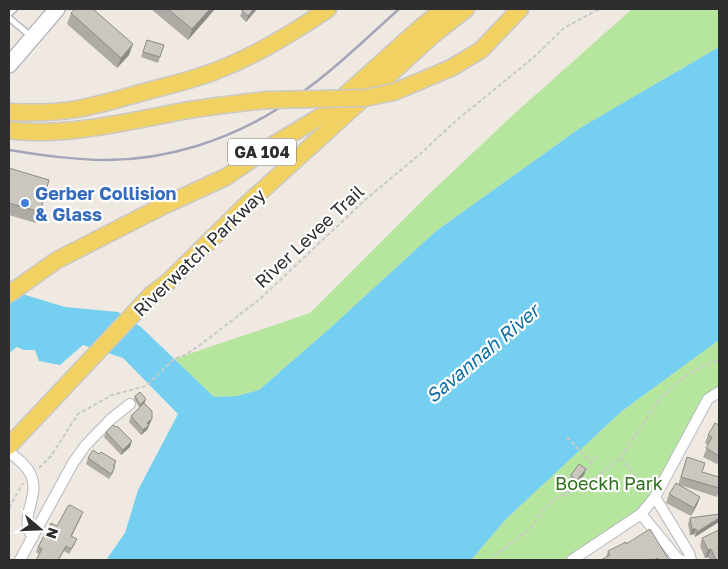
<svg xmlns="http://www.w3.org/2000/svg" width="728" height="569" viewBox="0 0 728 569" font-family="'Golos Text',sans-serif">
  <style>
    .green { fill: #b6e59e }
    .water { fill: #75cff0 }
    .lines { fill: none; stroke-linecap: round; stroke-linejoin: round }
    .service-casing { stroke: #b4b7c1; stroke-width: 8 }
    .minor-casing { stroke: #b4b7c1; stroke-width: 12 }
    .secondary-casing { stroke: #b4b7c1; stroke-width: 18 }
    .primary-casing { stroke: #c9c9c9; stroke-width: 19 }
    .path { stroke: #c9c9c9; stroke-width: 2; stroke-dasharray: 4 2.5; stroke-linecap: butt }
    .service { stroke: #fff; stroke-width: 5 }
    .minor { stroke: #fff; stroke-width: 10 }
    .secondary { stroke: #fff; stroke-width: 15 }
    .primary { stroke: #f2d163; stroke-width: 16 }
    .rail { stroke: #a3a6b8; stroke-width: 2.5 }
    .primary-bridge-casing { stroke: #c9c9c9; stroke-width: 19; stroke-linecap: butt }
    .primary-bridge { stroke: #f2d163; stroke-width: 16 }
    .wall { fill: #afaba4 }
    .shaded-wall { fill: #8e8b86 }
    .building { fill: #cbc7bf; stroke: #8e8b86 }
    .shop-dot { fill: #3f7fe0; stroke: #fff; stroke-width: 2 }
    .labels { text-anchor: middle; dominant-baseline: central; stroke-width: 4.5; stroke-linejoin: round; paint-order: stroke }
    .shield { fill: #fff; stroke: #6d6d6d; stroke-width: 1 }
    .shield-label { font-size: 16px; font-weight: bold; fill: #2e2e2e }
    .shop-label { font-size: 18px; font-weight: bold; fill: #366cbe; stroke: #fff; text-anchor: start }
    .street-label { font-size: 18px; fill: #2e2e2e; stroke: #fff }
    .park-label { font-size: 18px; fill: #2c6e1b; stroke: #fff }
    .water-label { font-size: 19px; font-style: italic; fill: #0d6fa3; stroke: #fff }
  </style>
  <rect width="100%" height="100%" fill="#efe9e1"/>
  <g class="green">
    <path d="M632,9H719V47L580,128L436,231L329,329L259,390L237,396L214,397L174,359L310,313L428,195L514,114Z"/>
    <path d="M719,340V392L708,399L655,497L572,560H471L506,519L622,411Z"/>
  </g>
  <path class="water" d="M719,47V340L622,411L506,519L471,560H106L125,533L138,490L178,414L123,358L83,345L60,365L39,361L35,350H24L17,347L9,353V290L65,307L118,312L141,327L214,397L237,396L259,390L329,329L436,231L580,128Z"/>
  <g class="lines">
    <defs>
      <g id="service">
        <path d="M9,14L14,9"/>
        <path d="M9,18L32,37"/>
      </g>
      <g id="minor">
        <path d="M9,452C17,458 29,467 32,478C39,498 18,519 33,537"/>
        <path d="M655,497L689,553L691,560"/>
        <path d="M641,514L678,559L681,560"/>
        <path d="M20,560L73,463L85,446L111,419L130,404"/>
        <path d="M572,560L641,514L655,497L708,399L719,392"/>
      </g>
      <path id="secondary" d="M9,65L57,9"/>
      <g id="primary">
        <path d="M394,92L451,68L481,50L520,9"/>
        <path d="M9,112C32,113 55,113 77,109C100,105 122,98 144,92C169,85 194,80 218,70C257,55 293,33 328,9"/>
        <path d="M9,130C60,138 132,121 183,111C211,106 239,103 267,100"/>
        <path d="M9,294L57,260L163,206L226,177L268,148L323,115L420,28L444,9"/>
        <path d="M9,446L152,294L168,282L246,205L433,35L466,9"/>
      </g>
    </defs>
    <use href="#service" class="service-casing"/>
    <use href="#minor" class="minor-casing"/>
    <use href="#secondary" class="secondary-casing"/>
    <use href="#primary" class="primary-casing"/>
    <g class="path">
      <path d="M567,437L592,463"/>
      <path d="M621,458L645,488L648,490"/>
      <path d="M39,468L51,456L78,414L112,395L146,386L174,359L185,355L200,345L260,299L365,200L420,154L458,119L534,57L564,28L599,9"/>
      <path d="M586,470L597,455"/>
      <path d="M9,508L23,483"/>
      <path d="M489,560L531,528L543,510L555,499L591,482L621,457L659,400C675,383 695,366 719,360"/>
    </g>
    <use href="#service" class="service"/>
    <use href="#minor" class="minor"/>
    <use href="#secondary" class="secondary"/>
    <use href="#primary" class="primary"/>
    <path class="rail" d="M9,150C41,155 74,160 107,160C167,160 229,140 279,108C323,81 361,43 399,9"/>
    <defs>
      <path id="primary-bridge" d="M267,100L365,98L394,92"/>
    </defs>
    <use href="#primary-bridge" class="primary-bridge-casing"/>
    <use href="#primary-bridge" class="primary-bridge"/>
  </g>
  <g class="wall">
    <path d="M151,9H215L188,40Z"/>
    <path d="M243,9H257L246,22L240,16Z"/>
    <path d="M71,13L129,55L117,68L67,24Z"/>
    <path d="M147,40L164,45L158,63L141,57Z"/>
    <path d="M9,168L40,212L36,223L9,215Z"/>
    <path d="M135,396L145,402L139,407L134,399Z"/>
    <path d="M131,416L152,419L147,430L141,435L129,422Z"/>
    <path d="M719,425V461L717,464L703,457L708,445L705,443L708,435Z"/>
    <path d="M106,432L130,447L121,455L104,437Z"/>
    <path d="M99,454L116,461L113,473L109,479L86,464L88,458Z"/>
    <path d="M687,457L702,472L719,477V489L717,497L680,485L700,497L697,505L691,516L666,503L669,494L678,485Z"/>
    <path d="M586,469L584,475L575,485L569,480L571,475Z"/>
    <path d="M719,514L695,537L694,534L690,535L688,524L690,518Z"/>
    <path d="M81,517L72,536L75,544L69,554L64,551L59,560H36L39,554L36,552L38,547Z"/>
    <path d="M702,538L719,560H710L708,557L705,558L700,546Z"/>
    <path d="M626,544L669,560H601L606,557L608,551Z"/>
  </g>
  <g class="shaded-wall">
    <path d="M210,9H215L188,40L192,29Z"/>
    <path d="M254,9H257L246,22L248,16Z"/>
    <path d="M133,44L129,55L117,68L121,58Z"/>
    <path d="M146,399L145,402L139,407L140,405Z"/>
    <path d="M152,419L147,430L141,435L143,430L147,423Z"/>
    <path d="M132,441L130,447L121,455L123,450Z"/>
    <path d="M586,469L584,475L575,485L577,480Z"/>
    <path d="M700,497L697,505L691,516L694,508Z"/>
    <path d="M83,512L81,517L69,541L71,536Z"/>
    <path d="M719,518V522L695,537L697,532Z"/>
    <path d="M692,529H696L694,534L690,535Z"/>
    <path d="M711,549L708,557L705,558L708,550Z"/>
  </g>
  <g class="building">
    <path d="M75,9H93L133,44L121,58L71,13Z"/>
    <path d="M168,9H210L192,29Z"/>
    <path d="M243,9H254L248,16L242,11Z"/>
    <path d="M147,40L164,45L160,57L143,52Z"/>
    <path d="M9,168L49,180L40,212L9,203Z"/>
    <path d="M140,392L146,399L140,405L135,396Z"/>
    <path d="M144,403L152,411V419L147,423L149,425L143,430L131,416Z"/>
    <path d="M715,423L719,425V456L706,448L712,437L708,435Z"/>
    <path d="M113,425L116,427L117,426L132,441L123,450L106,432Z"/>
    <path d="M93,450L99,454L101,452L116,461L113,466L115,467L111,474L88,458Z"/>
    <path d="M687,457L705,463L702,472L719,477V488L681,477Z"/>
    <path d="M579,464L586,469L577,480L571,475Z"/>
    <path d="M676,483L700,497L694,508L669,494Z"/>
    <path d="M70,505L83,512L71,536L77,539L71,549L66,546L58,560H36L42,549L38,547L51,523L57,526L68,506Z"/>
    <path d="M719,514V518L697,532L696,529H692L690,518Z"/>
    <path d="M650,529L669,560H659L657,558L654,560H601L610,555L608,551L626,542V544Z"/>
    <path d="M719,530V560H716L711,549L708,550L702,538Z"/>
  </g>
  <circle class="shop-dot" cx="25" cy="203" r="5"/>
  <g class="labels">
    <rect class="shield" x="228" y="138.5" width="68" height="27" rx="4"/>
    <g class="shield-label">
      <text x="262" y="152">GA 104</text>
    </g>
    <g class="shop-label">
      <text x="35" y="193">Gerber Collision<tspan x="35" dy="21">&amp; Glass</tspan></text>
    </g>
    <g class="street-label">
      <text transform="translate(309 236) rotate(-43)">River Levee Trail</text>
      <text transform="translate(199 252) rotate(-44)">Riverwatch Parkway</text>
    </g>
    <g class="park-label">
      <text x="609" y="483">Boeckh Park</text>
    </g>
    <g class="water-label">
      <text transform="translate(482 353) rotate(-40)">Savannah River</text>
    </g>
  </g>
  <rect width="728" height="569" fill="none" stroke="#2e2e2e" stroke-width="20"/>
  <g transform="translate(40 529) rotate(109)" stroke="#ffffff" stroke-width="4" paint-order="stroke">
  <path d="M0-4L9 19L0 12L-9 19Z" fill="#2e2e2e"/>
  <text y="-8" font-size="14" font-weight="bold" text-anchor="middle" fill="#2e2e2e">N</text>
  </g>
</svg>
